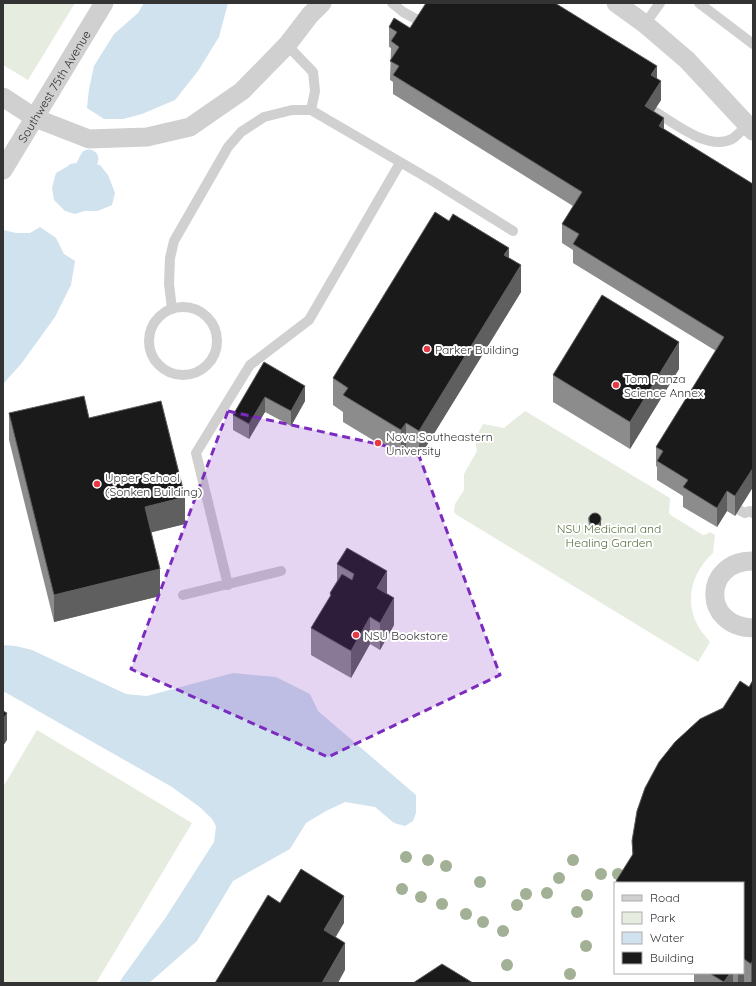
<svg xmlns="http://www.w3.org/2000/svg" width="756" height="986" viewBox="0 0 756 986" font-family="Quicksand,sans-serif">
  <style>
    .green { fill: #e6ecdf }
    .water { fill: #cfe2ee }
    .lines { fill: none; stroke-linecap: round; stroke-linejoin: round }
    .canal { stroke: #cfe2ee; stroke-width: 19 }
    .service { stroke: #d0d0d0; stroke-width: 10 }
    .minor { stroke: #d0d0d0; stroke-width: 19 }
    .tree { fill: #a2b095 }
    .wall { fill: #8c8c8c }
    .shaded-wall { fill: #5f5f5f }
    .building { fill: #1a1a1a; stroke: #5f5f5f }
    .marked { fill: #7b2cbf; fill-opacity: 0.2; stroke: #7b2cbf; stroke-width: 3; stroke-dasharray: 8 5; stroke-linejoin: round }
    .poi-dot { fill: #e63946; stroke: #fff; stroke-width: 1.5 }
    .labels { text-anchor: middle; dominant-baseline: central; stroke-width: 4; stroke-linejoin: round; paint-order: stroke }
    .street-label { font-size: 12px; fill: #333; stroke: #fff }
    .poi-label { font-size: 12px; fill: #333; stroke: #fff; text-anchor: start }
    .park-label { font-size: 12px; fill: #56703f; stroke: #fff }
  </style>
  <rect width="100%" height="100%" fill="#fff"/>
  <g class="green">
    <path d="M3,3H75L28,80L3,65Z"/>
    <path d="M525,411L670,498L669,513L672,516L703,535L707,534L710,532L715,535L713,553C693,571 684,599 697,624C700,631 706,636 710,642L698,662L457,515L454,512L455,504L464,490V474L477,451L475,439L483,424L504,428Z"/>
    <path d="M37,730L192,823L96,983H3V787Z"/>
  </g>
  <g class="water">
    <path d="M144,3H228L219,37L198,71L175,100L142,114L123,119H104L87,108L89,89L94,66L114,34L138,13Z"/>
    <path d="M83,162L100,165L108,175L115,193L112,205L98,211H84L75,214L65,211L54,200L52,188L56,173L68,166L70,164Z"/>
    <path d="M40,227L56,238L64,254L75,261L71,285L55,317L21,364L3,384V230L16,233H30Z"/>
    <path d="M3,645L16,646L32,650L126,694L147,696L233,673L276,677L310,694L318,711L416,795V813L413,821L405,826L394,823L375,807L345,802L326,811L306,823L290,849L233,881L197,941L156,977L149,983H122L120,981L166,917L214,842L216,826L212,819L201,808L172,787L3,691Z"/>
  </g>
  <g class="lines">
    <path class="canal" d="M76,186L89,159"/>
    <g class="service">
      <path d="M392,3L403,12L425,24"/>
      <path d="M699,3L753,44"/>
      <path d="M645,24L660,3"/>
      <path d="M311,110L431,180L513,231"/>
      <path d="M654,111C674,123 708,151 732,139C738,135 745,127 750,122"/>
      <circle cx="183" cy="341" r="34"/>
      <path d="M172,309L169,284L170,258L174,241L228,147L241,132L264,117L292,110H311L315,91L313,72L287,45"/>
      <path d="M739,510L745,513L750,511L753,513"/>
      <path d="M228,585L196,453L250,365L309,320L400,163"/>
      <path d="M183,595L281,571"/>
    </g>
    <g class="minor">
      <path d="M616,3L645,24L687,60L753,131"/>
      <path d="M3,97L35,118L89,139L147,137L190,127L242,91L287,45L310,15L322,3"/>
      <path id="s1" d="M3,170L104,3"/>
      <path d="M753,561C702,561 702,627 753,628"/>
    </g>
  </g>
  <g class="tree">
    <circle cx="406" cy="857" r="6"/>
    <circle cx="428" cy="860" r="6"/>
    <circle cx="573" cy="860" r="6"/>
    <circle cx="446" cy="866" r="6"/>
    <circle cx="601" cy="874" r="6"/>
    <circle cx="618" cy="874" r="6"/>
    <circle cx="559" cy="878" r="6"/>
    <circle cx="480" cy="882" r="6"/>
    <circle cx="402" cy="889" r="6"/>
    <circle cx="547" cy="893" r="6"/>
    <circle cx="526" cy="894" r="6"/>
    <circle cx="587" cy="895" r="6"/>
    <circle cx="421" cy="897" r="6"/>
    <circle cx="442" cy="904" r="6"/>
    <circle cx="517" cy="905" r="6"/>
    <circle cx="577" cy="912" r="6"/>
    <circle cx="466" cy="914" r="6"/>
    <circle cx="483" cy="922" r="6"/>
    <circle cx="503" cy="931" r="6"/>
    <circle cx="586" cy="946" r="6"/>
    <circle cx="507" cy="965" r="6"/>
    <circle cx="570" cy="974" r="6"/>
  </g>
  <g class="wall">
    <path d="M389,27L410,28L657,79L661,100L654,111L664,129L753,184V487L735,516L727,511L717,527L683,507V496L657,480V467L656,466V447L716,351L573,263V250L562,243V224L573,206L393,94V82L390,80L391,48L389,47Z"/>
    <path d="M509,258L521,292L419,458L406,450L401,457L343,422V412L333,405V378Z"/>
    <path d="M264,362L305,401L291,426L265,412L249,439L233,430V415Z"/>
    <path d="M679,369L630,449L553,402V375Z"/>
    <path d="M9,413L89,418L185,524L151,532L160,596L54,622L9,440Z"/>
    <path d="M588,517L601,525L599,529L594,530L589,527Z"/>
    <path d="M337,564L387,593L394,625L380,650L370,644L351,678L311,655V628L330,597V593L337,581Z"/>
    <path d="M753,680V983H694V973H743V883H616V881L632,856V841L637,811L645,788L659,762L675,742L700,719L723,708L740,681L749,687Z"/>
  </g>
  <g class="shaded-wall">
    <path d="M657,66V85L651,75Z"/>
    <path d="M661,81V100L645,125V106Z"/>
    <path d="M664,118V137L659,126Z"/>
    <path d="M509,248V275L504,255Z"/>
    <path d="M521,265V292L419,458V431Z"/>
    <path d="M679,342V369L630,449V422Z"/>
    <path d="M305,386V401L291,426V411Z"/>
    <path d="M265,397V412L249,439V424Z"/>
    <path d="M406,423V450L401,457V430Z"/>
    <path d="M753,468V487L735,516V496Z"/>
    <path d="M727,491V511L717,527V508Z"/>
    <path d="M185,497V524L145,534V507Z"/>
    <path d="M601,520V525L599,529V524Z"/>
    <path d="M160,569V596L54,622V595Z"/>
    <path d="M387,571V598L377,588Z"/>
    <path d="M394,598V625L380,650V623Z"/>
    <path d="M370,617V644L351,678V651Z"/>
    <path d="M7,713V740L3,746V719Z"/>
    <path d="M344,896V923L324,957V930Z"/>
    <path d="M345,943V970L338,983H322Z"/>
    <path d="M744,959V983H738V973H743V961Z"/>
    <path d="M753,960V983H751V964Z"/>
    <path d="M730,973H733V983H724Z"/>
  </g>
  <g class="building">
    <path d="M426,3H555L657,66L651,75L661,81L645,106L664,118L659,126L753,184V468L735,496L727,491L717,508L683,487L688,480L657,461L663,451L656,447L724,337L573,244L579,234L562,224L582,192L393,75L399,66L390,61L399,47L391,41L397,32L389,27L394,18L410,28Z"/>
    <path d="M435,212L449,221L453,214L509,248L504,255L521,265L419,431L406,423L401,430L343,395L348,388L333,378Z"/>
    <path d="M602,295L679,342L630,422L553,375Z"/>
    <path d="M264,362L305,386L291,411L265,397L249,424L233,415Z"/>
    <path d="M84,396L89,418L161,401L185,497L145,507L160,569L54,595L9,413Z"/>
    <circle cx="595" cy="519" r="6"/>
    <path d="M347,548L387,571L377,588L394,598L380,623L370,617L351,651L311,628L331,595L330,593L342,574L352,580L354,574L337,564Z"/>
    <path d="M753,680V960L751,964L744,959L743,961V883H620L616,881L633,854L632,841L637,811L645,788L659,762L675,742L700,719L723,708L740,681L749,687Z"/>
    <path d="M3,711L7,713L3,719Z"/>
    <path d="M301,869L344,896L324,930L345,943L322,983H215L268,895L280,903Z"/>
    <path d="M442,964L473,983H413Z"/>
    <path d="M709,973H730L724,982Z"/>
  </g>
  <path class="marked" d="M228,411L418,453L500,675L328,757L131,669Z"/>
  <g class="poi-dot">
    <circle cx="427" cy="349" r="4"/>
    <circle cx="616" cy="385" r="4"/>
    <circle cx="378" cy="443" r="4"/>
    <circle cx="97" cy="484" r="4"/>
    <circle cx="356" cy="635" r="4"/>
  </g>
  <g class="labels">
    <g class="street-label">
      <text stroke="none"><textPath href="#s1" startOffset="98">Southwest 75th Avenue</textPath></text>
    </g>
    <g class="poi-label">
      <text x="435" y="349">Parker Building</text>
      <text x="624" y="378">Tom Panza<tspan x="624" dy="14">Science Annex</tspan></text>
      <text x="386" y="436">Nova Southeastern<tspan x="386" dy="14">University</tspan></text>
      <text x="105" y="477">Upper School<tspan x="105" dy="14">(Sonken Building)</tspan></text>
      <text x="364" y="635">NSU Bookstore</text>
    </g>
    <g class="park-label">
      <text x="609" y="528">NSU Medicinal and<tspan x="609" dy="14">Healing Garden</tspan></text>
    </g>
  </g>
  <rect width="756" height="986" fill="none" stroke="#333333" stroke-width="8"/>
  <rect x="614" y="882" width="130" height="92" fill="#ffffff" stroke="#adadad"/>
  <rect x="622" y="895" width="20" height="6" fill="#d0d0d0" stroke="#adadad"/>
  <text x="650" y="902" font-size="12" fill="#333333">Road</text>
  <rect x="622" y="912" width="20" height="12" fill="#e6ecdf" stroke="#adadad"/>
  <text x="650" y="922" font-size="12" fill="#333333">Park</text>
  <rect x="622" y="932" width="20" height="12" fill="#cfe2ee" stroke="#adadad"/>
  <text x="650" y="942" font-size="12" fill="#333333">Water</text>
  <rect x="622" y="952" width="20" height="12" fill="#1a1a1a" stroke="#adadad"/>
  <text x="650" y="962" font-size="12" fill="#333333">Building</text>
</svg>
